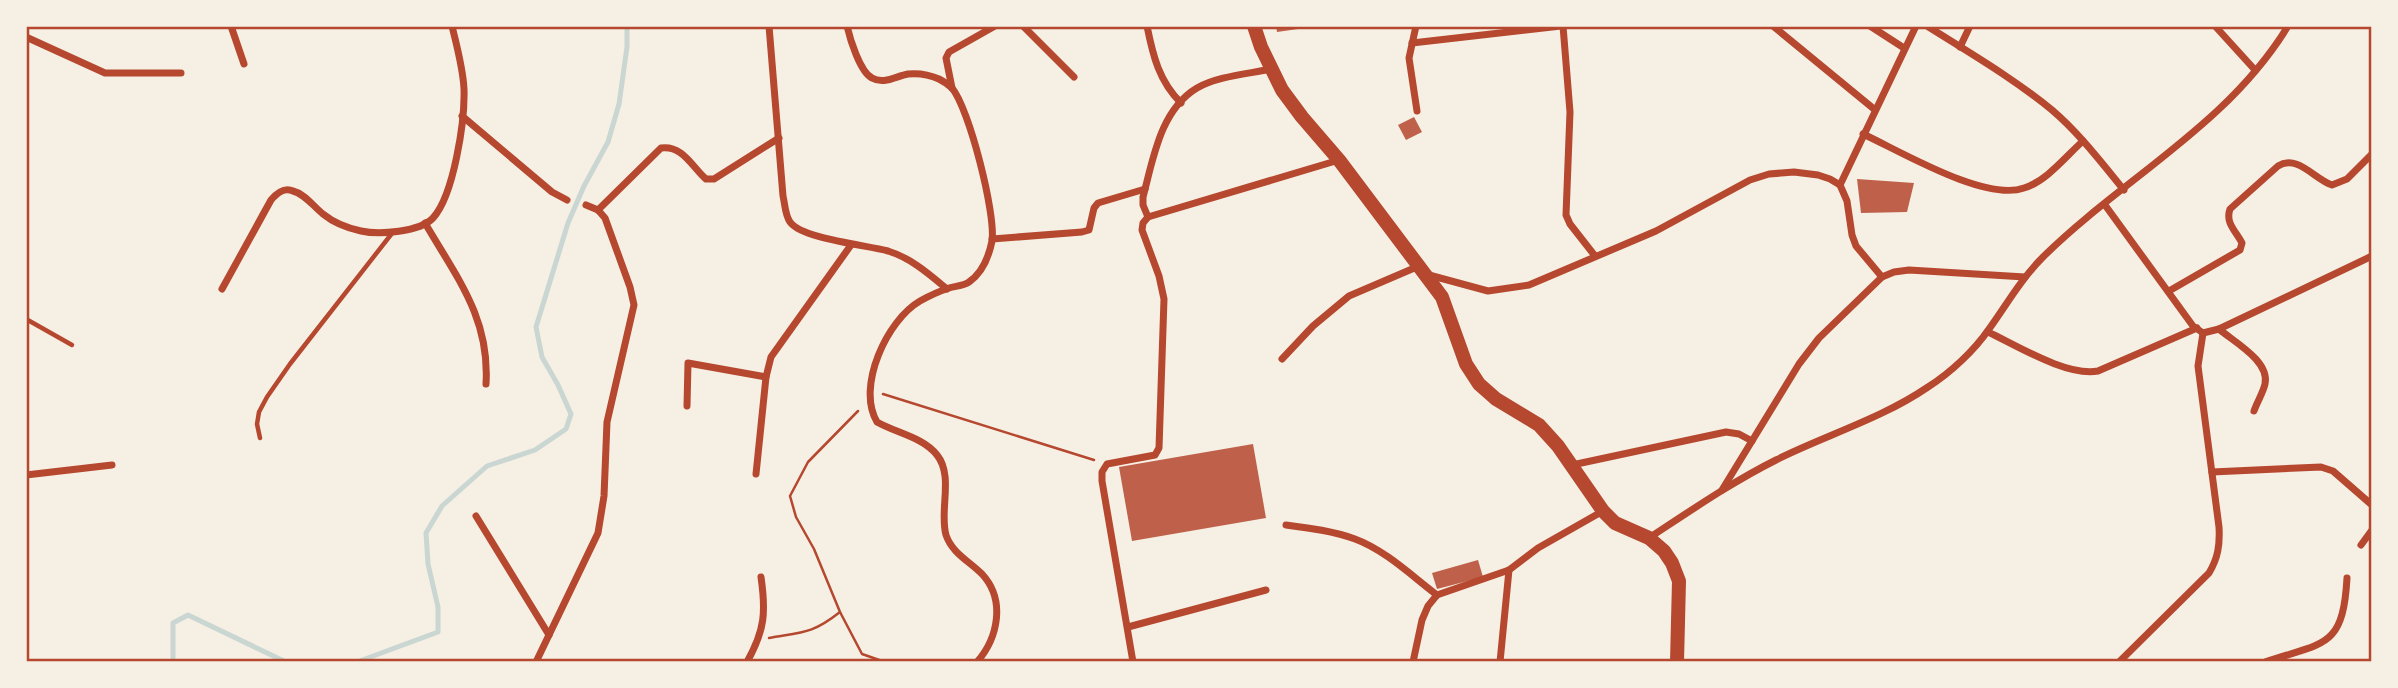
<svg xmlns="http://www.w3.org/2000/svg" width="2398" height="688" viewBox="0 0 2398 688" font-family="'Noto Serif',serif">
  <style>
    .lines { fill: none; stroke-linecap: round; stroke-linejoin: round }
    .stream { stroke: #c9d6d2; stroke-width: 5 }
    .building { fill: #bf614a }
    .path { stroke: #b5482f; stroke-width: 2.5 }
    .service { stroke: #b5482f; stroke-width: 4.5 }
    .minor { stroke: #b5482f; stroke-width: 7 }
    .trunk { stroke: #b5482f; stroke-width: 14 }
    .neatline { fill: none; stroke: #b5482f; stroke-width: 2.5 }
  </style>
  <rect width="100%" height="100%" fill="#f6efe4"/>
  <g class="lines">
    <g class="stream">
      <path d="M173,662V623L188,615L286,662"/>
      <path d="M357,662L438,632V607L428,564L426,533L442,506L487,466L535,450L566,429L571,414L558,385L542,357L536,327L568,223L584,186L608,142L619,104L627,47V26"/>
    </g>
  </g>
  <g class="building">
    <path d="M1276,26H1305V28L1277,32Z"/>
    <path d="M1414,117L1422,132L1406,140L1398,125Z"/>
    <path d="M1857,179L1914,183L1907,212L1861,213Z"/>
    <path d="M1253,444L1266,518L1132,541L1119,467Z"/>
    <path d="M1478,560L1483,577L1437,589L1432,573Z"/>
  </g>
  <g class="lines">
    <g class="path">
      <path d="M883,394L1094,460"/>
      <path d="M858,411L808,462L790,496L796,517L814,549L840,612L862,654L885,662"/>
      <path d="M769,638C803,632 812,634 840,612"/>
    </g>
    <g class="service">
      <path d="M26,319L72,345"/>
      <path d="M260,438L257,424L259,412L267,397L290,364L393,232"/>
    </g>
    <g class="minor">
      <path d="M231,26L244,64"/>
      <path d="M769,26L783,196C785,204 785,215 790,222C802,239 866,245 888,251C911,258 929,274 947,289"/>
      <path d="M847,26C850,39 860,72 872,78C884,85 896,76 908,74C918,73 930,75 939,79C943,81 949,85 952,88C969,108 996,214 992,241C989,256 982,273 969,282C964,286 955,286 949,288C940,291 929,296 920,301C887,320 856,387 877,422C896,433 923,437 937,455C954,476 939,511 946,535C952,553 969,561 982,574C1006,600 998,638 977,662"/>
      <path d="M1023,26L1074,77"/>
      <path d="M1147,26C1153,56 1159,81 1181,103"/>
      <path d="M1416,26L1409,58L1417,111"/>
      <path d="M1563,26L1570,112L1566,215L1570,224L1595,256"/>
      <path d="M1773,26L1874,109"/>
      <path d="M1870,26L1904,48"/>
      <path d="M1927,26C1970,53 2013,78 2052,110C2079,133 2101,162 2124,190"/>
      <path d="M2215,26L2255,70"/>
      <path d="M26,37L105,73H181"/>
      <path d="M1412,43L1561,26"/>
      <path d="M1960,47L1970,26"/>
      <path d="M952,88L946,58L949,52L995,26"/>
      <path d="M462,116L552,192L567,200"/>
      <path d="M1863,134C1900,151 1985,202 2024,188C2047,181 2066,156 2083,141"/>
      <path d="M1840,185L1916,26"/>
      <path d="M2105,205L2193,326L2203,333L2219,329L2372,256"/>
      <path d="M598,210L661,148C683,145 692,167 706,179H714L779,138"/>
      <path d="M1148,217L1143,205V197C1153,160 1160,110 1197,88C1218,76 1248,74 1271,69"/>
      <path d="M425,223C457,278 490,318 486,384"/>
      <path d="M992,239L1082,232L1089,230L1094,208L1098,203L1145,189"/>
      <path d="M1429,275L1488,291L1529,285L1656,231L1750,180L1769,174L1794,172L1818,175L1830,179L1840,185L1847,201L1852,235L1856,246L1882,277"/>
      <path d="M222,289L271,200C277,193 284,187 293,191C305,194 313,206 323,214C334,223 347,228 361,231C379,235 420,232 433,218C454,195 465,120 464,89C463,68 457,47 452,26"/>
      <path d="M2169,291L2240,250L2242,243C2236,231 2225,223 2230,209L2278,166C2298,154 2314,179 2332,185L2347,179L2372,154"/>
      <path d="M2219,329C2234,342 2270,361 2265,384C2263,393 2257,402 2254,411"/>
      <path d="M1988,332C2016,345 2067,377 2098,371L2197,328"/>
      <path d="M1282,359L1313,326L1349,296L1419,266"/>
      <path d="M687,406L688,363L766,377"/>
      <path d="M1572,465L1726,432L1739,434L1752,441"/>
      <path d="M2212,472L2321,467L2333,471L2372,505"/>
      <path d="M756,474L766,377L771,357L851,245"/>
      <path d="M26,475L112,465"/>
      <path d="M1722,490L1799,364L1819,338L1882,277L1894,272L1909,270L2025,277"/>
      <path d="M476,516L549,635"/>
      <path d="M1286,525C1309,528 1333,531 1355,539C1385,550 1412,576 1437,595"/>
      <path d="M1649,538C1690,511 1732,482 1776,460C1826,435 1881,419 1928,387C1950,373 1974,351 1989,329C2007,304 2021,279 2043,257C2123,178 2227,126 2288,26"/>
      <path d="M2361,545L2372,530"/>
      <path d="M1128,627L1266,590"/>
      <path d="M536,662L598,533L604,496L607,422L634,305L630,287L605,218L598,210L586,205"/>
      <path d="M747,662C765,630 766,612 761,577"/>
      <path d="M1133,662L1102,481V472L1107,464L1155,455L1159,448L1164,299L1159,276L1142,230L1143,223L1148,217L1339,160"/>
      <path d="M1413,662L1422,620L1428,606L1437,595L1509,570L1538,548L1603,511"/>
      <path d="M1500,662L1509,570"/>
      <path d="M2119,662L2209,573C2218,558 2220,545 2219,527L2198,366L2203,333"/>
      <path d="M2265,662C2324,642 2343,649 2347,578"/>
    </g>
    <path class="trunk" d="M1254,26L1261,47L1282,90L1302,117L1339,160L1442,297L1466,364L1479,384L1496,399L1539,425L1558,446L1603,511L1615,523L1649,538L1664,551L1672,563L1679,581L1677,662"/>
  </g>
  <rect width="2398" height="688" fill="none" stroke="#f6efe4" stroke-width="56"/>
  <rect x="28" y="28" width="2342" height="632" class="neatline"/>
</svg>
